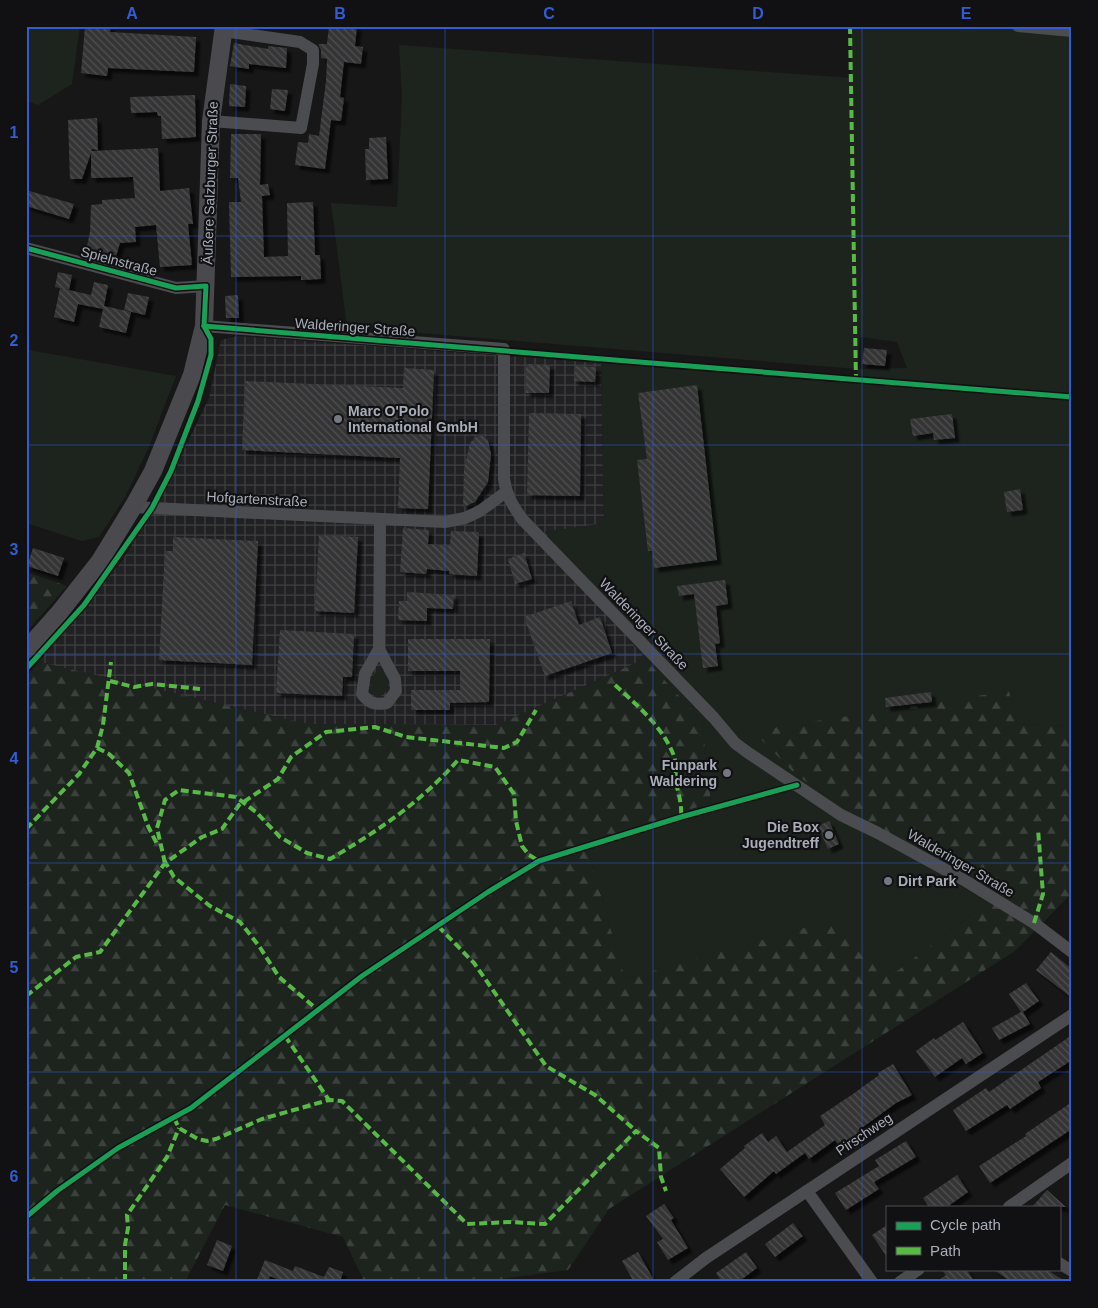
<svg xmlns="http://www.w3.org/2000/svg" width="1098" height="1308" viewBox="0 0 1098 1308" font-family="Helvetica,sans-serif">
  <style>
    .industrial { fill: url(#industrial-grid) }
    .grass { fill: #1d241e; fill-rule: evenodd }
    .forest { fill: url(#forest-firs) }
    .building { fill: url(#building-back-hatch); filter: url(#shadow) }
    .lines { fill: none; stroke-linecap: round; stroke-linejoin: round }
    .minor { stroke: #4b4c50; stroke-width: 12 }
    .secondary { stroke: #4a4a4e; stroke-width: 18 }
    .quiet { stroke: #58b947; stroke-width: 4; stroke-dasharray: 8 4; stroke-linecap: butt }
    .cycleway-casing { stroke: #111113; stroke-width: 8 }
    .cycleway { stroke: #1a9f57; stroke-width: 5 }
    .grid { fill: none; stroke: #325cd3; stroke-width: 1; stroke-opacity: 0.55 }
    .poi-dot { fill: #757880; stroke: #111113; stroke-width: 2 }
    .labels { text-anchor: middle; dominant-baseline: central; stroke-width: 4.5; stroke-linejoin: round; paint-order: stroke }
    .street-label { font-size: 14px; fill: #a8adb8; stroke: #111113 }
    .poi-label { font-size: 14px; font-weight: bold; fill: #a8adb8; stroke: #111113; text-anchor: start }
    .neatline { fill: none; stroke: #325cd3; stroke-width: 2 }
    .grid-label { font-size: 16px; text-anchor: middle; font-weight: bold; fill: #325cd3 }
  </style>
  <defs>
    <pattern id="industrial-grid" width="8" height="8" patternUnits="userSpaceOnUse" patternTransform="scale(1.25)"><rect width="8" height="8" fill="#212123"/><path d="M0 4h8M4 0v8" fill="none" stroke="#3e3f41"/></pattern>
    <pattern id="forest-firs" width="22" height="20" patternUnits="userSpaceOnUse" patternTransform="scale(1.25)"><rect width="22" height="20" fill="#1d241e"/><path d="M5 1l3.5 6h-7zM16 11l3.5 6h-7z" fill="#3b413d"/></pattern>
    <pattern id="building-back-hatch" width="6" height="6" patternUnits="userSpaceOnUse" patternTransform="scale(1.25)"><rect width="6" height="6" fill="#353536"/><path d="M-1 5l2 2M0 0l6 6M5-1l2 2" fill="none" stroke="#4f5051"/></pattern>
    <filter id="shadow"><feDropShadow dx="4.5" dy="4.5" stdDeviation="1" flood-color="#0009"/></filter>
  </defs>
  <rect width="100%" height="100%" fill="#171717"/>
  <path class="industrial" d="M237,336L601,363L604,524L545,532L645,659L497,725L307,724L39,662L121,562L157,505L209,398L221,340Z"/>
  <g class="grass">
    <path d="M26,26H80L72,84L38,105L26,101Z"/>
    <path d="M851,26H1072V726L1017,724L1009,691L796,775L987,903L897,971L836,920L625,979L587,847L711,802L702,721L645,659L545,532L604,523L601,363L857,384V369L347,327L331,203L397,207L402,97L399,45L851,78ZM860,337L897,342L907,368L857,369Z"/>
    <path d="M28,350L176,376L148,449L125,497L99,537L82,541L26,523V357Z"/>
    <path d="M379,669H382L386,675L389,687L383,695L376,697L372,694C368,685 371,675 379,669Z"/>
  </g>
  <g class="forest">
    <path d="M26,572L67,586L26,632Z"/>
    <path d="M645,659L702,721L711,802L587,847L625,979L836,919L897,971L987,903L796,775L753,731L1009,691L1017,724L1072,726V893L1015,951L609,1209L568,1270L479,1282L364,1281L343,1237L225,1205L185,1282H26V677L39,662L307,724L497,725Z"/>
  </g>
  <g class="building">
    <path d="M85,26H111L110,32L196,37L194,72L108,68L107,76L81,73Z"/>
    <path d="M329,26H357L355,46L363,47L361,64L344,62L340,97L344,98L341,121L331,120L325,169L295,165L298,142L308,143L309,134L319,136L326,81L327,59L321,58V50L318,44H327Z"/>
    <path d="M234,43L268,49V46L287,48L286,68L249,64V69L230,66Z"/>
    <path d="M230,84L246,86L245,107L229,106Z"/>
    <path d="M272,89L288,90L285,111L270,109Z"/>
    <path d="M195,95L196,137L162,139L161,116H158L157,112L131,113L130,97Z"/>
    <path d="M97,118L98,150L92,149L91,151L158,148L160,191L189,188L193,224H188L192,265L160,267L156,225L135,227L136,242L120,243L115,260L85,255L90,232L91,205L102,204V200L135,198L133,177L91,178V153L82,179H70L68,120Z"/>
    <path d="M231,134H261L260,185L268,184L270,195L262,196L264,257L288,256L287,203L313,202L315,255H320L321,279L301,280V276L231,277L229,202H241L238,178H230Z"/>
    <path d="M386,137L388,179L366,180L365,149H369V138Z"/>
    <path d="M26,190L74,204L69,219L26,206Z"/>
    <path d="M58,272L72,275L69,290L55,287Z"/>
    <path d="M94,282L108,285L104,306L131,312L126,333L99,327L103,309L78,304L74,322L54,317L60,288L91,295Z"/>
    <path d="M128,293L149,297L145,315L124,310Z"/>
    <path d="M238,295L239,318H226L225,296Z"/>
    <path d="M864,348L887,350L885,366L862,364Z"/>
    <path d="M526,364L550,365L549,393H526Z"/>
    <path d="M575,366L596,367L595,382L574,381Z"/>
    <path d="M404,368L434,370L428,509L398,508L400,458L242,450L245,381L403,388Z"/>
    <path d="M697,385L717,560L654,568L652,551H648L637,460L647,459L638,393Z"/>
    <path d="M529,413L581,414L580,496L527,495Z"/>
    <path d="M952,414L955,438L934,440L933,433L913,436L910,419Z"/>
    <path d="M477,436H482L488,440L491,454L488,482L475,502L463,507L464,470L470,443Z"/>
    <path d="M1020,489L1023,510L1007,512L1004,492Z"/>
    <path d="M403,528L429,530L428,544L450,546L451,531L479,532L477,576L449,574V571L427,569L426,574L400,572Z"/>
    <path d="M319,535L358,537L354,613L315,611Z"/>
    <path d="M173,537L258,541L252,665L159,660L165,551H173Z"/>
    <path d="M33,548L64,558L58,576L27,566Z"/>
    <path d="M524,553L532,579L515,584L508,559Z"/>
    <path d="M725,580L728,604L716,606L720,643L715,644L718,666L703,668L694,594L679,596L677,586Z"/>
    <path d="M407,592L454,595L453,609L427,608V621L398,620L399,601H407Z"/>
    <path d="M571,601L579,625L600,617L612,653L545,676L524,617Z"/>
    <path d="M280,630L354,634L352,677H343L342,696L276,693Z"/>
    <path d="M408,639H490L489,702L450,703V710H411V690H460V671H408Z"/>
    <path d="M931,692L932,702L886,707L885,698Z"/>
    <path d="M829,821L839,844L828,849L818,826Z"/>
    <path d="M1051,952L1072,969V998L1036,970Z"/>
    <path d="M1026,983L1039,1001L1023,1012L1030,1024L999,1040L992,1028L1021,1012L1009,994Z"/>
    <path d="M963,1022L983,1053L966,1064L962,1058L935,1077L916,1051L934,1038L935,1040Z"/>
    <path d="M1072,1035V1060L1038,1082L1041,1088L1010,1109L1007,1105L966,1131L953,1110L986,1088L989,1092Z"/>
    <path d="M893,1064L912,1095L896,1103L859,1130L860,1132L839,1146L835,1140L809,1159L805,1153L776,1174L774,1171L744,1197L720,1169L745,1148L744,1146L762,1133L768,1142L776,1136L787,1152L825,1125L820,1116L853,1094L879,1075L878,1073Z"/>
    <path d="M1072,1102V1129L990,1183L979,1166L1026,1136L1025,1134Z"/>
    <path d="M906,1141L916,1157L874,1182L879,1189L846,1210L835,1193L879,1166L875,1160Z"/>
    <path d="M957,1175L968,1192L947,1207H929L923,1198Z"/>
    <path d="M1047,1190L1066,1207H1032Z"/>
    <path d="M664,1204L674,1218L671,1220L688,1248L668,1260L657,1242L663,1239L646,1216Z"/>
    <path d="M793,1223L803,1236L775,1257L765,1244Z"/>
    <path d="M887,1225V1257L872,1235Z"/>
    <path d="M217,1240L232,1246L223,1271L207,1265Z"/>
    <path d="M638,1252L655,1282H634L622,1261Z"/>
    <path d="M746,1252L757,1268L738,1282H722L716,1273Z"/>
    <path d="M265,1260L293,1271L295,1266L324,1277L329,1267L343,1272L340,1282H284L270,1276L268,1282H256Z"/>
    <path d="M941,1269H966L975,1282H936L946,1275Z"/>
    <path d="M993,1269H1046L1066,1282H1011Z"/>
  </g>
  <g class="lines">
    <g class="minor">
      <path d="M1018,26L1072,31"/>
      <path d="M211,121L301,128L313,64V50L300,42L223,31"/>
      <path d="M26,248L176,288L206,286"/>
      <path d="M204,326L504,349V479C506,495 513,506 522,519L714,718L735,743L747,752L841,815L878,833L964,880L1034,923L1072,952"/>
      <path d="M133,507L445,522L465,518L480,511L506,492"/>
      <path d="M379,649L395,679L396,691L387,703C375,705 370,704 362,694L365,674L379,649L380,520"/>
      <path d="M807,1191L872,1282"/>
      <path d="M1009,1207L1072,1163"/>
      <path d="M1059,1263L1072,1271"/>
      <path d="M675,1282L706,1258L1072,1015"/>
      <path d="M900,1282L919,1269"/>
    </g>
    <path class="secondary" d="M26,650L59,613L100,561L133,507L153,471L192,375L204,326L211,121L224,26"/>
    <g class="quiet">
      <path d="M850,26L856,381H859"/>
      <path d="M110,681L134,687L152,684L200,689"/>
      <path d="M615,685C637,705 663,727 674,756C677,764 675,775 676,783C679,795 682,805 681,817"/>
      <path d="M97,748L103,725L111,662"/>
      <path d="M26,829L79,774L97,748L109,754L129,773L148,826L158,846"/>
      <path d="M164,860L174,877L210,906L240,922L259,946L279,977L319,1011"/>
      <path d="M165,863L157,828L165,800L179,790L236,797L256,812L280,837L307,853L330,859C378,831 421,802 458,760L495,767L514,794L516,821L522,846L529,855L539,861"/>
      <path d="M1034,923L1043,894L1038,829"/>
      <path d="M438,926L474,963L546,1066L595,1095L636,1131"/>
      <path d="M26,996L76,957L100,952L165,863L202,837L222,829L239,805L278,779L291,757L326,732L375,727L406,737L504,748L517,742L536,710"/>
      <path d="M285,1036L329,1100"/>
      <path d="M174,1118L179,1128L198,1139L207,1141L216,1139L262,1119L329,1100L342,1101L467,1224L511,1222L545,1224L636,1131L659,1148L661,1177L666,1191"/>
      <path d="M125,1282V1245L128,1228L127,1215L167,1157L179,1128"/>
    </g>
    <defs>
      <g id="cycleway">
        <path d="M26,248L176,288L206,286L204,326"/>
        <path d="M204,326C494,349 782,375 1072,397"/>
        <path d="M26,669L84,605L152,508L171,471L198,401L211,355V339L204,326"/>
        <path d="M26,1217L57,1191L118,1148L191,1108L362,976L488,892L539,861L681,817L797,785"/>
      </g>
    </defs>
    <use href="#cycleway" class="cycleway-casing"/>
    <use href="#cycleway" class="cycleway"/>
  </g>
  <path class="grid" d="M236,26V1282M445,26V1282M653,26V1282M862,26V1282M26,236H1072M26,445H1072M26,654H1072M26,863H1072M26,1072H1072"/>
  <g class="poi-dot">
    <circle cx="338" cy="419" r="5"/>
    <circle cx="727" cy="773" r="5"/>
    <circle cx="829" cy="835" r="5"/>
    <circle cx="888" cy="881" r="5"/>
  </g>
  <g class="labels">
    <g class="street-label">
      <text transform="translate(210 183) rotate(-88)">Äußere Salzburger Straße</text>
      <text transform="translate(119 261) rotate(15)">Spielnstraße</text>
      <text transform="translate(355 327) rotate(4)">Walderinger Straße</text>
      <text transform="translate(257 499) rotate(3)">Hofgartenstraße</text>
      <text transform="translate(644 624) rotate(46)">Walderinger Straße</text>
      <text transform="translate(961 863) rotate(30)">Walderinger Straße</text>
      <text transform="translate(864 1134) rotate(-34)">Pirschweg</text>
    </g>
    <g class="poi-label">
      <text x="348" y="411">Marc O'Polo<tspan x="348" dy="16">International GmbH</tspan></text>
      <text x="717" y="765" text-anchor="end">Funpark<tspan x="717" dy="16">Waldering</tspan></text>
      <text x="819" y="827" text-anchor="end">Die Box<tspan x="819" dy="16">Jugendtreff</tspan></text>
      <text x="898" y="881">Dirt Park</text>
    </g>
  </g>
  <rect width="1098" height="1308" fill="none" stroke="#111113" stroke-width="55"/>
  <rect x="886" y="1206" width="175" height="65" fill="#111113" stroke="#4d4f55"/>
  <rect x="896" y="1222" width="25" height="8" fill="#1a9f57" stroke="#4d4f55"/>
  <text x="930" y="1230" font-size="15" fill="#a8adb8">Cycle path</text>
  <rect x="896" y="1247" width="25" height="8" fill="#58b947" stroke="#4d4f55"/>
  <text x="930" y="1256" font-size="15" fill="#a8adb8">Path</text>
  <rect x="28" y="28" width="1042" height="1252" class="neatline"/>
  <g class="grid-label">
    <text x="132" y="19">A</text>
    <text x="340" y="19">B</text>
    <text x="549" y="19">C</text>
    <text x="758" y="19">D</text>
    <text x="966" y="19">E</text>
    <text x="14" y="138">1</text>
    <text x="14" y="346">2</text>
    <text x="14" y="555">3</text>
    <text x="14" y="764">4</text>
    <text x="14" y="973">5</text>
    <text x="14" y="1182">6</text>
  </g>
</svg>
